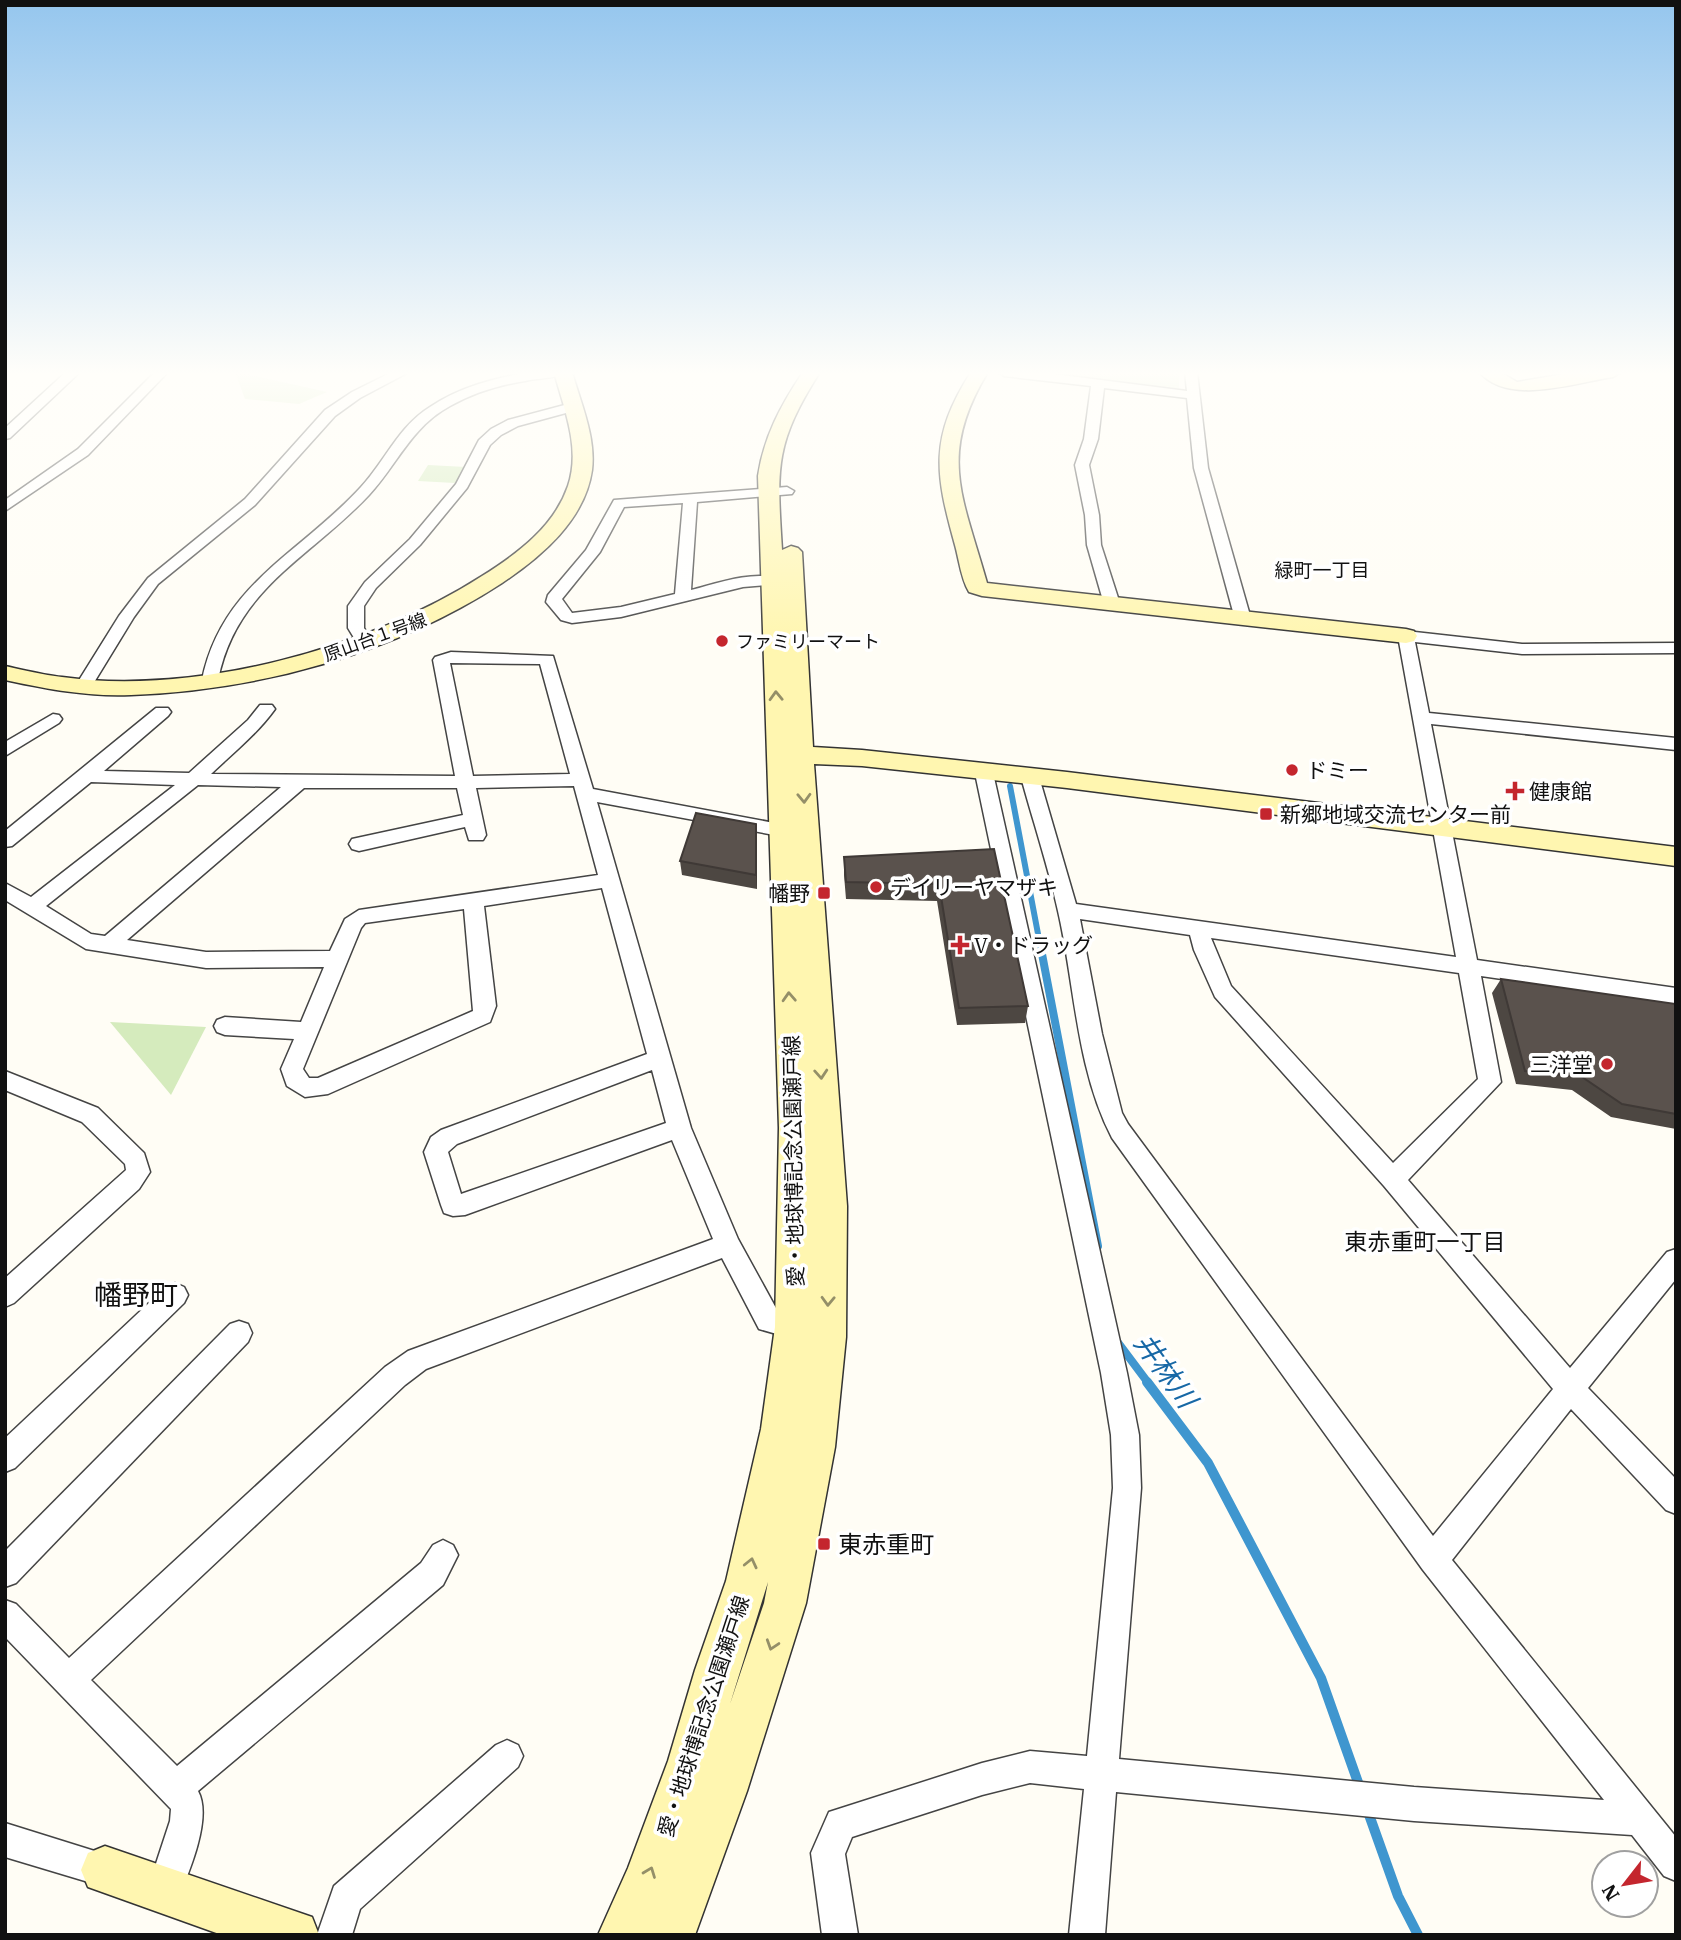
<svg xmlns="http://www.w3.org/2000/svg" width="1681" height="1940" viewBox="0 0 1681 1940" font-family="'IBM Plex Serif','Noto Sans JP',serif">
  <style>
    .green { fill: #d5ebbd }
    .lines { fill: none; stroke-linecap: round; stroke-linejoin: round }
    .stream-far2 { stroke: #3f96cf; stroke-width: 6 }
    .stream-far1 { stroke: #3f96cf; stroke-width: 8 }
    .stream { stroke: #3f96cf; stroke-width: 10 }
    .street-casing { stroke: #444; stroke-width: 3 }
    .secondary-casing { stroke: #333; stroke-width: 3 }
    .street { fill: #fff; fill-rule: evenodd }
    .secondary { fill: #fff6b0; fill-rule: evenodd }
    .wall { fill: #4d4742 }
    .shaded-wall { fill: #3f3936 }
    .building { fill: #5a524d; stroke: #3f3936; stroke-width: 2 }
    .oneway { stroke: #948f68 }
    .poi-dot { fill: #c4262e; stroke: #fff; stroke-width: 2.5 }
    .labels { text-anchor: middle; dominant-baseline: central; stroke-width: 7; stroke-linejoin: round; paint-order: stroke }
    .far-street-label { font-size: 18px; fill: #111; stroke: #fff }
    .far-poi-label { font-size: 18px; fill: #111; stroke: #fff; text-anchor: start }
    .far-neighbourhood-label { font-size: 19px; fill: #111; stroke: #fff }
    .poi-label { font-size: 21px; fill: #111; stroke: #fff; text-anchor: start }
    .street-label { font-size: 21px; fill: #111; stroke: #fff }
    .neighbourhood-label { font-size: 23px; fill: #111; stroke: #fff }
    .near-poi-label { font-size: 24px; fill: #111; stroke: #fff; text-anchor: start }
    .near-quarter-label { font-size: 28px; fill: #111; stroke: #fff }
    .near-water-label { font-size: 28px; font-style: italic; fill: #1768a6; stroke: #fff }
  </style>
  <rect width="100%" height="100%" fill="#fffdf5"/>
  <g class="green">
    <path d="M235,372H237L327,392L299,404L245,399Z"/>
    <path d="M1029,372H1179V388L1176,389Z"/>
    <path d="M428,465L466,467L455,483L418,481Z"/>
    <path d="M110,1022L206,1027L171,1095Z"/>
  </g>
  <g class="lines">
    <path class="stream-far2" d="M1010,786L1042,955"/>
    <g class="stream-far1">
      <path d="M1042,954L1098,1246"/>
      <path d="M1116,1340L1149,1384"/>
    </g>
    <g class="stream">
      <path d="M1147,1382L1208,1463L1321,1678L1360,1788"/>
      <path d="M1367,1809L1398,1896L1418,1935"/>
    </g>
    <defs>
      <g id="street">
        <path d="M66,372H80L10,438L5,439V428Z"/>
        <path d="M155,372H168L88,455L5,511V500L78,449Z"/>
        <path d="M392,372H409L360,398L335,416L255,505L158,584L134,617L90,689H78L76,685L119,616L148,578L245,499L325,410L352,392Z"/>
        <path d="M530,372H566C556,379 537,378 525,381C499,385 473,393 450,406C411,427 397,465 369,495C310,558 236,588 218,680L210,685L204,684L202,680C222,583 300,554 361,487C385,461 399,426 430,407C460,387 495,378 530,372Z"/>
        <path d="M998,372H1038L1187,391L1185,372H1197L1208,468L1251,619L1249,622H1237L1235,619L1194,468L1187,398L1104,388L1098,439L1089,465L1099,515L1101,545L1120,604L1112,609L1104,604L1087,545L1085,515L1075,465L1084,439L1091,386L1004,376Z"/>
        <path d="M572,403L577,404V410L518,426L501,435L490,445L467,488L420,545L376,588L364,606V628L373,643L371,646H359L348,628V606L365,582L410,539L456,484L479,440L491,429L508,420Z"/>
        <path d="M787,487L794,491L792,494L697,502L691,590C718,583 750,571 777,578L780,581L777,584L743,587L621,617L572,623L561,620L546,602L548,595L586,550L614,500ZM683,503L675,594L621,607L572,613L562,599L600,552L624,507Z"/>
        <path d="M1406,631L1522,644L1676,643V653L1522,654L1415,642L1429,713L1676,738V750L1431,724L1477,960L1676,988V1004L1481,976L1501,1082L1408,1180L1570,1368L1667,1252L1676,1249V1279L1588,1388L1676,1479V1514L1666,1510L1571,1409L1452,1560L1676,1837V1881L1664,1876L1632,1835L1414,1821L1116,1792L1105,1935H1069L1084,1789L1030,1783L982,1795L852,1837L845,1854L858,1935H822L811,1853L829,1812L982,1763L1030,1751L1087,1756L1113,1488L1111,1435L1101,1373L975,773L984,767L993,773L1127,1373L1139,1435L1141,1488L1119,1759L1414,1787L1604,1800L1423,1570L1112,1138C1076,1069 1075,985 1058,911C1048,866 1033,821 1021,777L1030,771L1039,777L1076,904L1456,957L1398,636ZM1080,919L1190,935L1194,950L1215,997L1384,1186L1553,1389L1433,1536L1128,1124L1122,1113L1102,1034ZM1211,938L1459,973L1478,1079L1393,1163L1231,986Z"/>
        <path d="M451,652L553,656L593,789L796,827L803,828L805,833L803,838L796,839L597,802L691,1128L738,1239L777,1310L810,1320L814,1329L810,1338L801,1341L759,1329L722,1258L426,1369L405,1385L91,1680L177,1766L421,1563L433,1545L443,1540L453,1545L458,1555L443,1585L198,1791C213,1818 188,1875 176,1903L164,1908L152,1903L147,1891L170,1821L171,1809L5,1637V1600L16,1604L69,1658L385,1367L408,1351L713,1239L672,1140L465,1215L453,1216L444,1213L441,1205L424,1152L431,1137L441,1130L647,1054L602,888L484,906L496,1006L490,1022L328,1094L305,1097L287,1086L281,1069L294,1039L225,1035L217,1032L214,1026L217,1020L225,1017L301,1022L324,967L206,968L86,949L5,900V883L31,897L175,785L91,782L12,846L5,847V831L156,708H168L171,712L168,716L104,771L189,773L248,720L260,705H272L275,709C257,734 233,753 211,774L455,776L433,660L435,657ZM450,663L540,664L570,774L473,776ZM198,785L281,787L105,936L91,934L46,906ZM574,786L598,875L359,910L345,919L330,951L206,952L127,940L304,788H457L463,815L352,839L349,844L352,849L359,851L465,827L469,840H483L486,835L476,788ZM464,909L473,1011L318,1078H309L303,1069L361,928L365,923ZM652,1070L666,1123L461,1194L448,1152L457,1144Z"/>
        <path d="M53,714L59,715L62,719L59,723L5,756V742Z"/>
        <path d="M5,1071L98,1108L144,1153L150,1172L139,1189L14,1303L5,1307V1278L126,1170L125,1164L82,1122L5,1090Z"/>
        <path d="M175,1283L184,1287L188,1295L184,1303L15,1468L5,1472V1438L166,1287Z"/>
        <path d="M239,1321L248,1324L252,1333L248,1342L16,1583L5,1587V1551L230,1324Z"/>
        <path d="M507,1740L518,1745L523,1756L518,1767L360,1909L352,1935H317L334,1886L496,1745Z"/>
        <path d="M5,1823L117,1858L122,1870L117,1882L105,1887L5,1857Z"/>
      </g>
      <g id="secondary">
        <path d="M554,372H572C581,404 596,437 592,470C585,520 541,557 502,583C393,654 260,690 131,695C88,697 47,689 5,680V666C24,670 43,675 62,677C196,696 370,648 482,576C517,554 554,527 568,486C581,448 564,409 554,372Z"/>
        <path d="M803,372H820C774,444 777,468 782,550L791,546L798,548L802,552L813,747L862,750L1067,772L1676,847V866L1067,788L862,766L814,764L847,1206L846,1337L835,1447L806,1603L747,1791L695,1935H598L628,1868L668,1761L695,1670L726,1581L761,1429L775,1327L779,1128L758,476C764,436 781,405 803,372ZM768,1582L764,1603L730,1704Z"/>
        <path d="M971,372H988C937,455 963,497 987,583L1406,629L1414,631L1417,636L1414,641L1406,643L982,596L969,592C961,579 959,559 955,545C935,473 929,438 971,372Z"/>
        <path d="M1479,372H1500L1517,382L1576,372H1621L1613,377C1573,383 1509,406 1479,372Z"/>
        <path d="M105,1846L312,1917L319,1935H222L88,1887L81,1870L88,1853Z"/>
      </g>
    </defs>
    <use href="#street" class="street-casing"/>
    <use href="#secondary" class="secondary-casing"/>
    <use href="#street" class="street"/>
    <use href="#secondary" class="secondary"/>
  </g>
  <g class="wall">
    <path d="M757,838V889L682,875L680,861Z"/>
    <path d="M994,849L1028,1006L1025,1023L957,1025L937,901L846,899L844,875V857Z"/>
    <path d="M1501,979L1676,1004V1129L1611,1117L1572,1090L1516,1084L1492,993Z"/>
  </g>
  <path class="shaded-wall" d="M756,824L757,838V889L756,875Z"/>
  <g class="building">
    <path d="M696,813L756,824V875L680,861Z"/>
    <path d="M994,849L1028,1006L959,1008L939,884L846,882L844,857Z"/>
    <path d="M1501,979L1676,1004V1114L1622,1104L1582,1077L1525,1071Z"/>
  </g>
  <defs><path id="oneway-chevron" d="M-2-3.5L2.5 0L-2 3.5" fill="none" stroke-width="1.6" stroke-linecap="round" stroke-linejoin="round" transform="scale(1.75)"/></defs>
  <g class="oneway">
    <use href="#oneway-chevron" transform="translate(776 696) rotate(-92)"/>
    <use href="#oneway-chevron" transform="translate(804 798) rotate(88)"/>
    <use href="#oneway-chevron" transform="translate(789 997) rotate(-93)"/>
    <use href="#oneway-chevron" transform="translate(821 1074) rotate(86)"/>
    <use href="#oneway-chevron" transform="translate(828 1301) rotate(92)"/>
    <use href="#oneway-chevron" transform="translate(751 1563) rotate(-77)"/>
    <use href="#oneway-chevron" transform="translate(772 1645) rotate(108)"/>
    <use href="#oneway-chevron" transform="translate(650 1872) rotate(-69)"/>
  </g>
  <linearGradient id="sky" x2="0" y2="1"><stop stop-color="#95c6ee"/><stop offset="0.58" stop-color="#fffefa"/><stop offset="1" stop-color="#fffefa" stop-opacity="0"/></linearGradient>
  <rect width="1681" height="644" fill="url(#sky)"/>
  <g class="poi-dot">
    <circle cx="722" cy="641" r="7"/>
    <circle cx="1292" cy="770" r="7"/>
    <path d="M1511.5 780.5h7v7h7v7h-7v7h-7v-7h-7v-7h7z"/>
    <rect x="1259" y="807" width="14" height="14" rx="3.5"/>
    <circle cx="876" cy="887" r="7"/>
    <rect x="817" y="886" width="14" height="14" rx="3.5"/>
    <path d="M956.5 934.5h7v7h7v7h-7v7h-7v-7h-7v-7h7z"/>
    <circle cx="1607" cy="1064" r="7"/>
    <rect x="817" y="1537" width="14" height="14" rx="3.5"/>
  </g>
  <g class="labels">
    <g class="far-street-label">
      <text transform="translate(375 637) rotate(-20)">原山台１号線</text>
    </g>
    <g class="far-poi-label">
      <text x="736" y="641">ファミリーマート</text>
    </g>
    <g class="far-neighbourhood-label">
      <text x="1322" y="570">緑町一丁目</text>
    </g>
    <g class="poi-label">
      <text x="1306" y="770">ドミー</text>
      <text x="1529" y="791">健康館</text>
      <text x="1280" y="814">新郷地域交流センター前</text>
      <text x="890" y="887">デイリーヤマザキ</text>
      <text x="810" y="893" text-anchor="end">幡野</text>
      <text x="974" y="945">V・ドラッグ</text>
      <text x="1593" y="1064" text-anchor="end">三洋堂</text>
    </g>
    <g class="street-label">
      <text transform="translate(793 1161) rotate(-91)">愛・地球博記念公園瀬戸線</text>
      <text transform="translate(703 1716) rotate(-72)">愛・地球博記念公園瀬戸線</text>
    </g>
    <g class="neighbourhood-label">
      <text x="1425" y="1241">東赤重町一丁目</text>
    </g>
    <g class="near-poi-label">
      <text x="838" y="1544">東赤重町</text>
    </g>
    <g class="near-quarter-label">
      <text x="136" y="1294">幡野町</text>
    </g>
    <g class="near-water-label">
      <text transform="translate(1166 1370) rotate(54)">井林川</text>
    </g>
  </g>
  <rect width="1681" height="1940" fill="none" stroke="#111111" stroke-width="14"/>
  <g transform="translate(1625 1884) rotate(239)"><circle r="33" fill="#ffffff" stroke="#a0a0a0" stroke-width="2"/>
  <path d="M0-5L12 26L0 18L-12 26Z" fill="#c4262e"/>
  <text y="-10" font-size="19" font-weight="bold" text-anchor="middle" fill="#111111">N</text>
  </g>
</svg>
